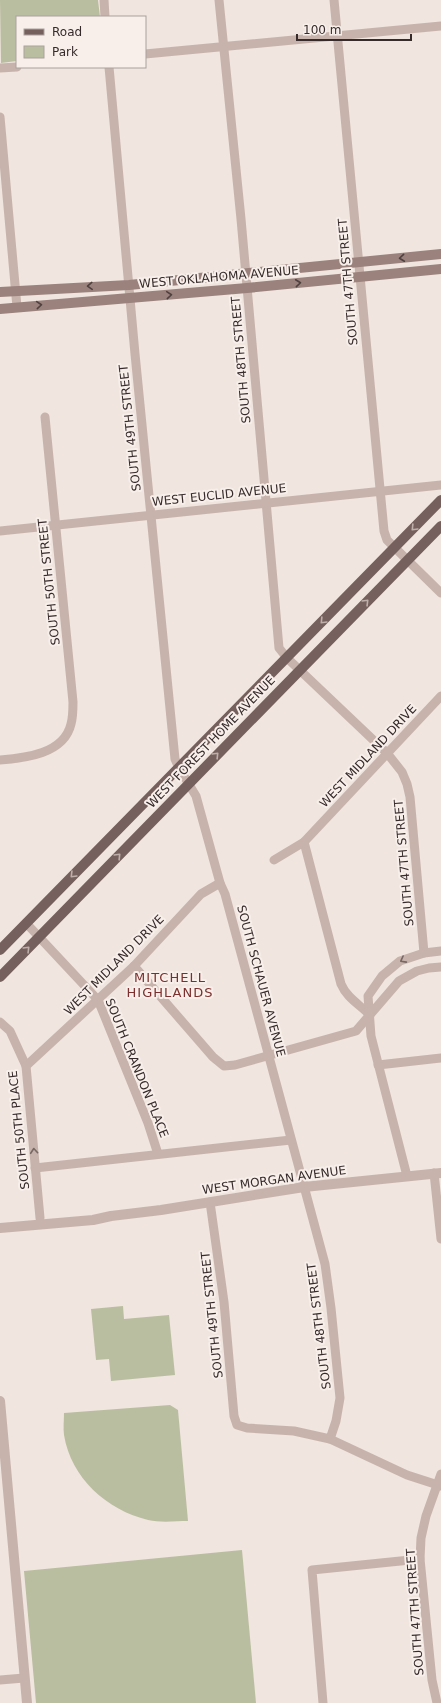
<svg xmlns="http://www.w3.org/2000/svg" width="441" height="1703" viewBox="0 0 441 1703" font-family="'DejaVu Sans',sans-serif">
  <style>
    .green { fill: #babea0 }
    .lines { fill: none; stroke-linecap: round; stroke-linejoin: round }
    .minor { stroke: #c7b3ac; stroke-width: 9 }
    .tertiary { stroke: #c7b3ac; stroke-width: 10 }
    .secondary { stroke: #9b827d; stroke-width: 10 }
    .primary { stroke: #76605d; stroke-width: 10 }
    .oneway { stroke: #4f413f }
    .oneway2 { stroke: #beafab }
    .oneway3 { stroke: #776864 }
    .labels { text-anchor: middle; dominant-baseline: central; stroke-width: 4; stroke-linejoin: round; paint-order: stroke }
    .street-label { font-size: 12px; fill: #362b2a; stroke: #f8efeb }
    .neighbourhood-label { font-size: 13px; letter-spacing: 1px; fill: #7c2f2c; stroke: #f8efeb }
  </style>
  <rect width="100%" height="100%" fill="#f0e5df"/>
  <g class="green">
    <path d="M0,0H98L100,17H17V61L1,63Z"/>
    <path d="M123,1306L124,1319L169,1315L175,1375L111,1381L109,1359L96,1360L91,1309Z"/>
    <path d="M170,1405L178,1410L188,1521C176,1521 161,1523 148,1520C107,1510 71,1478 64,1435C63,1428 64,1420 64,1413Z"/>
    <path d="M242,1550L256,1703H36L24,1571Z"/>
  </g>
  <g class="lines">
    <g class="minor">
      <path d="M104,0L105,17"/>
      <path d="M219,0L241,219L279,648L287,658L387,753L402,772L407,784L410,797L424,953"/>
      <path d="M334,0L384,531L387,540L441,593"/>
      <path d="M145,54L441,26"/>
      <path d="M109,67L135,354L175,759L179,768L196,796L220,883L225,894L325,1264L331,1308L340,1398L336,1421L330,1439"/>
      <path d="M0,68L17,67"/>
      <path d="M0,117L17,307"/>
      <path d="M0,531L441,485"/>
      <path d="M0,760C25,758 64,754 71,724C73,717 73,709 73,702L45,417"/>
      <path d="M304,842L341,984C347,998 359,1004 370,1015"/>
      <path d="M274,860L304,842L441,696"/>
      <path d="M26,923L98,1000L148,1123L158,1154"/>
      <path d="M134,966L213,1057L224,1066L235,1065L356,1031L399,981L417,971L429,968L441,967"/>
      <path d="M0,1022L10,1031L26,1066L40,1218"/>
      <path d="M378,1065L441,1058"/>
      <path d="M26,1066L134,966L201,894L220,883"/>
      <path d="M35,1168L291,1140"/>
      <path d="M434,1173L441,1239"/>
      <path d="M407,1176L371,1036L368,996L382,976L400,961L424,953L441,951"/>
      <path d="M210,1202L224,1302L234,1416L237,1425L247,1428L294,1431L330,1439L407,1475L441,1486"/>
      <path d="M0,1680L24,1678"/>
      <path d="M323,1703L312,1570L420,1559"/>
      <path d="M437,1703L432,1680L420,1559L421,1538L426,1516L441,1474"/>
    </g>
    <g class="tertiary">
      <path d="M0,1228L93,1220L111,1216L161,1210L304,1187L441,1173"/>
      <path d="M0,1401L27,1703"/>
    </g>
    <g class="secondary">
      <path d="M0,292L129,285L441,254"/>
      <path d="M0,309L247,288L441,269"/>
    </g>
    <g class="primary">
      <path d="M0,950L441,500"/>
      <path d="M0,977L441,526"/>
    </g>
  </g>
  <defs><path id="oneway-chevron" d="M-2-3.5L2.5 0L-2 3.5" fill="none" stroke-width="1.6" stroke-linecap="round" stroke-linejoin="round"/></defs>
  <g class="oneway">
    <use href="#oneway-chevron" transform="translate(402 258) rotate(174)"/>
    <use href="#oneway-chevron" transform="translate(298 283) rotate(-6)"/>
    <use href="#oneway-chevron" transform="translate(90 286) rotate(177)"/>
    <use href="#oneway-chevron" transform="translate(169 295) rotate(-5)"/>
    <use href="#oneway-chevron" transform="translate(39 305) rotate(-5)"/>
  </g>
  <g class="oneway2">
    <use href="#oneway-chevron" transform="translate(414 528) rotate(134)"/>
    <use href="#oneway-chevron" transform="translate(366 602) rotate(-45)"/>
    <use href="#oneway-chevron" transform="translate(323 621) rotate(134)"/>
    <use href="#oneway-chevron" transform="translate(216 755) rotate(-46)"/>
    <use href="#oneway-chevron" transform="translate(118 856) rotate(-46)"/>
    <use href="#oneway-chevron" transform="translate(73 875) rotate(135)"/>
    <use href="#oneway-chevron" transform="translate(27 949) rotate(-45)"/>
  </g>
  <g class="oneway3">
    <use href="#oneway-chevron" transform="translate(403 960) rotate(152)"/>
    <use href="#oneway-chevron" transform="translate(34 1151) rotate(-95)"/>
  </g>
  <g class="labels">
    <g class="street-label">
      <text transform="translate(219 277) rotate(-5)">WEST OKLAHOMA AVENUE</text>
      <text transform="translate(348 282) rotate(-95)">SOUTH 47TH STREET</text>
      <text transform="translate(241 360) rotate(-95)">SOUTH 48TH STREET</text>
      <text transform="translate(130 428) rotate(-96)">SOUTH 49TH STREET</text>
      <text transform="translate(219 495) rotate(-6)">WEST EUCLID AVENUE</text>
      <text transform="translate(49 582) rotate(-96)">SOUTH 50TH STREET</text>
      <text transform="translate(211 742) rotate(-46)">WEST FOREST HOME AVENUE</text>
      <text transform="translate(368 756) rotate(-47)">WEST MIDLAND DRIVE</text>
      <text transform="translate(404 863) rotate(-95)">SOUTH 47TH STREET</text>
      <text transform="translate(114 965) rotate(-45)">WEST MIDLAND DRIVE</text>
      <text transform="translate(261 981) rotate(75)">SOUTH SCHAUER AVENUE</text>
      <text transform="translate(137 1068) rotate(68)">SOUTH CRANDON PLACE</text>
      <text transform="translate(19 1130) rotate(-96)">SOUTH 50TH PLACE</text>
      <text transform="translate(274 1180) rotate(-8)">WEST MORGAN AVENUE</text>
      <text transform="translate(212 1315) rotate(-96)">SOUTH 49TH STREET</text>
      <text transform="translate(319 1326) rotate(-97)">SOUTH 48TH STREET</text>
      <text transform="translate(415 1612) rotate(-94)">SOUTH 47TH STREET</text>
    </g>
    <g class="neighbourhood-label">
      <text x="170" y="977">MITCHELL<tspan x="170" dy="15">HIGHLANDS</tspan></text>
    </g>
  </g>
  <rect x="16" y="16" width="130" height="52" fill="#f8efeb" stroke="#aaa19e"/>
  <rect x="24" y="29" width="20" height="6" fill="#76605d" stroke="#aaa19e"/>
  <text x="52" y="36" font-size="12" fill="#362b2a">Road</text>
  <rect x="24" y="46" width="20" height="12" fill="#babea0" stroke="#aaa19e"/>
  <text x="52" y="56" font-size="12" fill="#362b2a">Park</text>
  <path d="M297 34v6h114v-6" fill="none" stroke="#362b2a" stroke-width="2"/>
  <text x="303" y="34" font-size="12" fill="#362b2a" stroke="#f8efeb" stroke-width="3" paint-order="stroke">100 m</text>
</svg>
